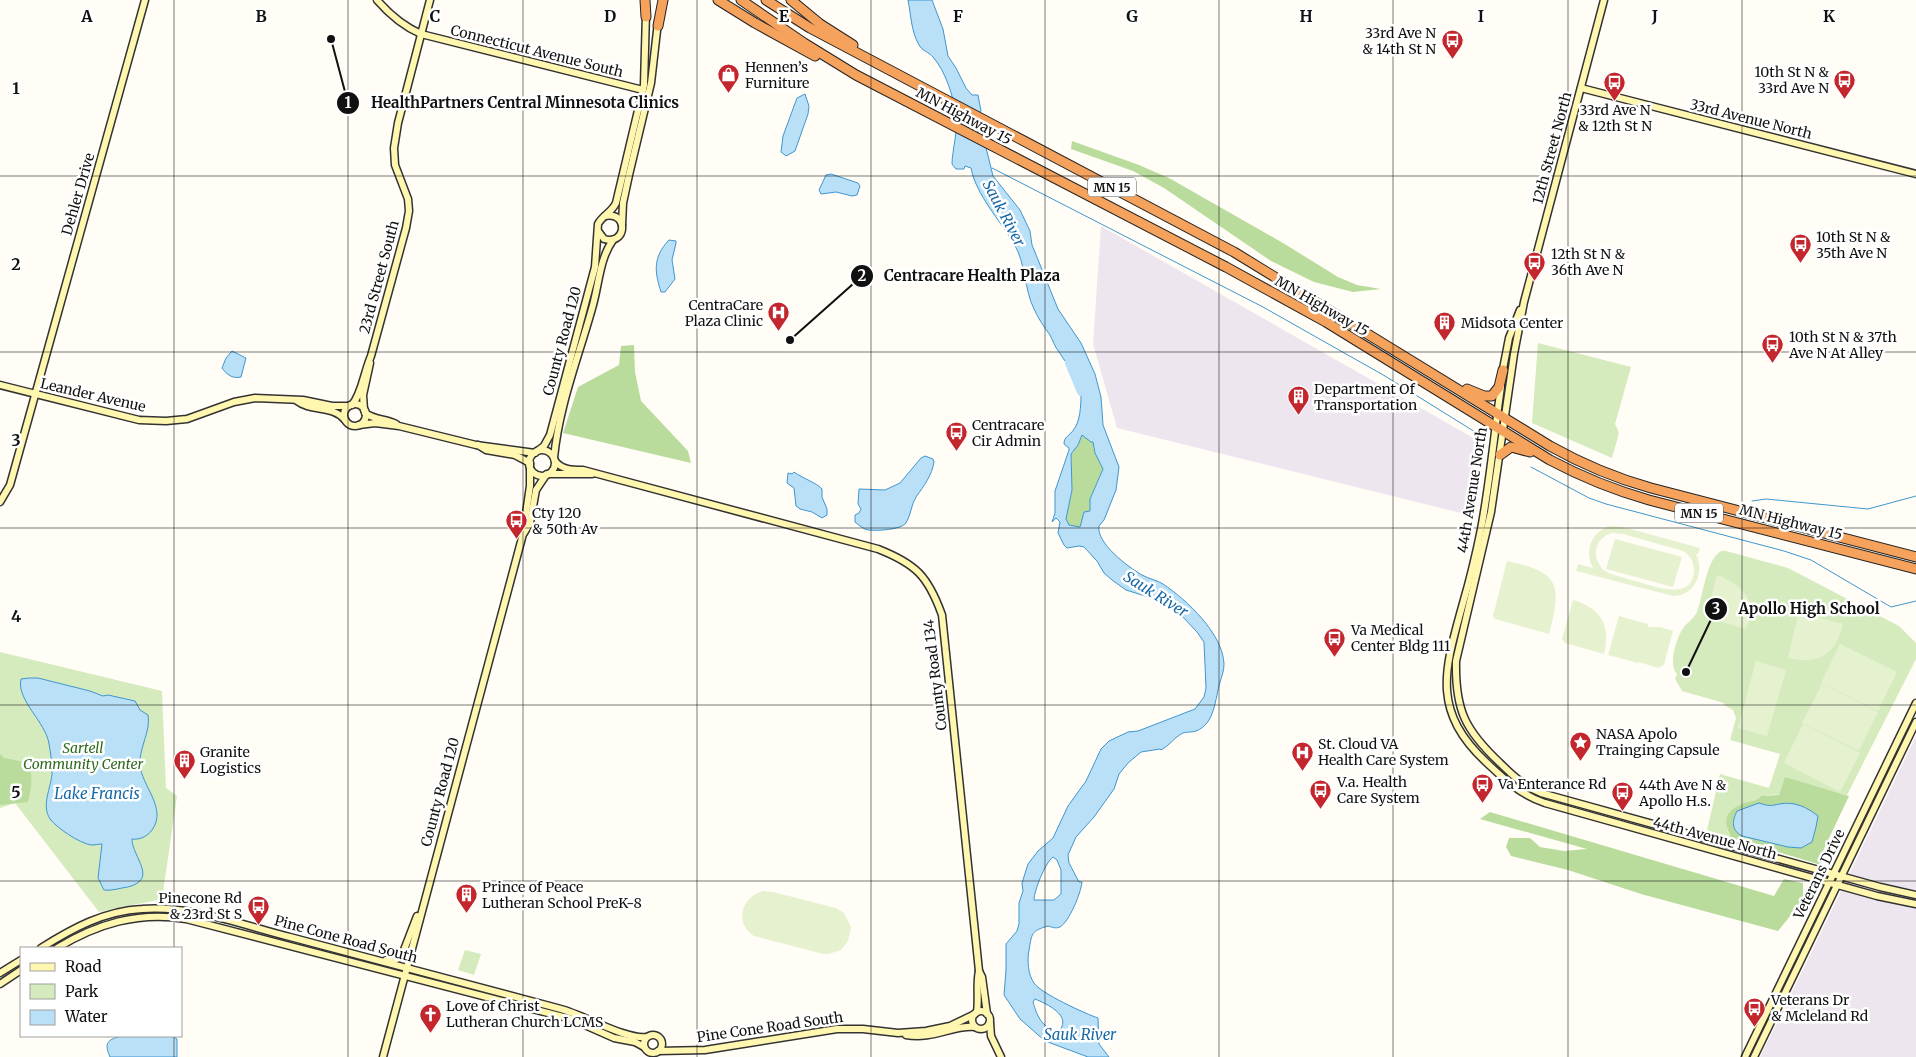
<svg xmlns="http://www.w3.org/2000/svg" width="1916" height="1057" viewBox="0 0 1916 1057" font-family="Merriweather,serif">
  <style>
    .industrial { fill: #eee6ef }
    .green { fill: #d5ebbd }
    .forest { fill: #b9dc9c }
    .pitch { fill: #e6f2cf; fill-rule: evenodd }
    .water { fill: #b9e0f7; stroke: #3f96cf; fill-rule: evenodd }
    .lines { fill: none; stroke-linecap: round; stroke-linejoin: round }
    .stream { stroke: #3f96cf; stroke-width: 1 }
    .river { stroke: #b9e0f7; stroke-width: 8 }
    .secondary-casing { stroke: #333; stroke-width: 9 }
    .highway-casing { stroke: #222; stroke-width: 11 }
    .secondary { stroke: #fff6b0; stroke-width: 6 }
    .highway { stroke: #f5a25d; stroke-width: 9 }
    .grid { fill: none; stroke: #111; stroke-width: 1; stroke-opacity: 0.55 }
    .labels { text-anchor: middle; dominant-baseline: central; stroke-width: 5; stroke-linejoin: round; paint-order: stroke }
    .shield { fill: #fff; stroke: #585858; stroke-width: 1 }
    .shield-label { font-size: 12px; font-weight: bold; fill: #111 }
    .poi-label { font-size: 14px; fill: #111; stroke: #fff; text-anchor: start }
    .street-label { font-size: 14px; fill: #111; stroke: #fff }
    .park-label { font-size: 14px; font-style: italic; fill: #2f6b1f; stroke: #fff }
    .water-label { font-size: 15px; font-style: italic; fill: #1768a6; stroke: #fff }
    .grid-label { font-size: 16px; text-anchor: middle; font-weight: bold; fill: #111; stroke: #fff; stroke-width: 5; stroke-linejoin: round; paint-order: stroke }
    .leader { fill: none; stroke: #111; stroke-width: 2 }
    .callout-dot { fill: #111; stroke: #fff; stroke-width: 2 }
    .mark-label { font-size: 15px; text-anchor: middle; font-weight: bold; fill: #fff }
    .callout-label { font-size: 15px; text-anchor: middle; font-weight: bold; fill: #111; stroke: #fff; stroke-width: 5; stroke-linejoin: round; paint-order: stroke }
  </style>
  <rect width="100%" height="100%" fill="#fffdf5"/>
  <g class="industrial">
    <path d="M1101,226L1477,440L1469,515L1117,428L1093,344Z"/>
    <path d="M1916,736V1057H1760L1796,984Z"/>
  </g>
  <g class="green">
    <path d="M1538,343L1631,367L1615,424L1619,433L1612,458L1532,423Z"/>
    <path d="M1721,551H1726L1788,568L1899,626L1916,643V659L1847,795L1785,778L1779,795C1761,793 1761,801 1746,803L1727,830L1731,838L1707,830L1720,774L1769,788L1780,754L1730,740L1736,718L1733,710L1724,705V703L1682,691L1675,679L1677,674C1668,666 1676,639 1682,630C1686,623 1693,620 1697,612C1703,596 1706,560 1721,551Z"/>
    <path d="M0,652L162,691L166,788L177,796L162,899L99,912L15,803L0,808Z"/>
    <path d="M465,950L481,954L474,975L458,970Z"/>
  </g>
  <g class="forest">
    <path d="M1072,141L1139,165L1169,178L1283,243L1338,277L1357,285L1381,289L1353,292L1314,282L1271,261L1164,188L1133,171L1071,149Z"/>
    <path d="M634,345L635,372L641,401L688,451L691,463L563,433L578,387L619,365L621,346Z"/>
    <path d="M1082,435L1093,441L1094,450L1103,469L1090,498V511L1084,512L1080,527L1069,525L1066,519L1072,490L1071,454L1078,445Z"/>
    <path d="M0,754L4,758L26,762C35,775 31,787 28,802L0,805Z"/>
    <path d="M1785,777L1849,796L1821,855V865L1731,838C1723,821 1724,811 1744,803C1751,801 1756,802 1761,796L1779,795Z"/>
    <path d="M1490,812L1774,896L1784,879L1803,883V900L1778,931L1641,894L1568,870L1511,856L1506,847L1509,838H1530L1540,847L1564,851L1587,849L1480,819Z"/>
  </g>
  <g class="pitch">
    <path d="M1609,526L1623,527L1700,548L1698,554H1696C1705,572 1695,596 1673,596L1576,571L1578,564L1593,568C1584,551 1591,533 1609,526ZM1612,533L1623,534L1683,551C1690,555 1694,562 1694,570C1693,603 1652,585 1635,581C1626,578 1614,576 1605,571C1591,559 1593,539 1612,533Z"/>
    <path d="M1615,539L1682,557L1673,587L1606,569Z"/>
    <path d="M1507,561C1560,572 1562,585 1549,634L1495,619L1493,616Z"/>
    <path d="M1717,575C1734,581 1752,593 1751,614C1750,619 1748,625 1746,629L1707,618L1706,616Z"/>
    <path d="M1573,600C1601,608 1611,626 1604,654L1565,643L1562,639Z"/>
    <path d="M1801,613L1843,624C1836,655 1818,665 1788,658L1798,615Z"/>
    <path d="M1619,616L1648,624V627H1660L1673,631L1664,665L1658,668L1639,662L1638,663L1608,655Z"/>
    <path d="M1840,644L1897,672L1878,711L1821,683Z"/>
    <path d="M1756,661L1786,670L1767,736L1738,728Z"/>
    <path d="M1822,684L1878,712L1859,751L1802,723Z"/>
    <path d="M1803,724L1860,753L1840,792L1784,763Z"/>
    <path d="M763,891L773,892L836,908L844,913L851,927L848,941L841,950L829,954H823L754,936C734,923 741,897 763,891Z"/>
  </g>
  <g class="water">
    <path d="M908,0H932L943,29L948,56L956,68L966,88L972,95H978L981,111L978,115L993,176L1020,210L1030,231L1032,245L1058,309L1081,343L1095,374L1101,397L1103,425L1119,467L1116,490L1104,520L1099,526C1096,543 1128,567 1142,575C1149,579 1157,580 1163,584C1187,600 1223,634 1224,664C1224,670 1222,676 1220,682C1215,699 1215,724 1196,731C1191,733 1186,731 1181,734C1174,738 1169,746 1161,750L1160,749L1141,752L1128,763L1119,774L1114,789L1094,817L1076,837L1068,855L1069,863L1079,882H1082C1081,893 1069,922 1060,927C1055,929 1052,927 1048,926C1031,931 1032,933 1029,950C1027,960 1028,975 1034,983C1040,993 1086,1014 1098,1018L1099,1044L1109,1057H1088L1045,1041L1020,1019L1004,995L1006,970V944L1017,931L1019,924V903L1023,891L1022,883L1028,864L1038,851L1053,838L1068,806L1086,781L1101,749L1109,741L1128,732L1138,731L1195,709L1204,697L1206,688L1204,642L1197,632L1182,616L1158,600L1126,590L1112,580L1104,573L1097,561L1084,547L1079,546L1067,548L1064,545L1058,533L1060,522L1056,518L1052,522L1055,513V491L1069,450V448L1064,444C1064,436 1070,436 1074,429C1080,422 1081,405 1081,396C1079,378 1068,366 1059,352C1055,347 1053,341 1050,335C1044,327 1038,318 1034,309C1024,289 1026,263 1014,244C1000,220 976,195 971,168L965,166L964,169H956L952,164C952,151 959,126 956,114C953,96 946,72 933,57C929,52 922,51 919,45C911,31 911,15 908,0ZM1082,435L1091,442H1093L1095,453L1103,469L1090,499V511L1084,512L1080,527L1069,525L1066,519L1072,490L1071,454L1078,445ZM1053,857L1057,860L1061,870V894L1054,900H1034C1034,891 1045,863 1053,857ZM1035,999C1047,1004 1071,1015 1060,1030C1043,1031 1037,1016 1033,1002Z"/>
    <path d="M805,94L809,106L808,114L795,151L786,156L781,152L783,136L797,98Z"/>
    <path d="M831,174L858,183L860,186L857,195L852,196L836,192L821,194L819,190L826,175Z"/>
    <path d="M669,240L676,241V243L672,260L675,279L665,292H661C655,273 652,258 669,240Z"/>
    <path d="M232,351L246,358L241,377C233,379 227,375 222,368L226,358Z"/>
    <path d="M925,456L933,459L934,462C932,475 924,486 916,497C911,505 911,515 906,523C901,530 876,531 868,530C863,529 859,525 855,522V515L859,513L861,509L858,504L859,489L885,490L900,483L921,458Z"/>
    <path d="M794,472C802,478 817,483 822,489V497L827,509V515L822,518L812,512L800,509L796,506L794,488L787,483L788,473L792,474Z"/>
    <path d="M29,678H38L90,691L103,696L108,695L135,701L140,710L148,715C151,731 139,748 140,764C141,786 168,808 152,830C147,837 139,840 132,839C132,857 159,879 128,887C120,888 112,891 104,890L98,878L102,844C99,844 95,845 91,845C79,843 57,828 50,819C41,805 51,788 52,774C52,764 51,754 49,744C46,722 16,700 21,679Z"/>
    <path d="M1759,803C1768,806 1771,806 1779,804C1794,801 1807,807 1818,816L1816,827L1812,842L1801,848L1788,847L1742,836C1731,830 1732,821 1737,811Z"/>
    <path d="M121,1036H172L177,1039V1057H110C104,1043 107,1040 121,1036Z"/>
  </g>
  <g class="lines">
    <g class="stream">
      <path d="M992,168L1263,307L1385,376L1480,435"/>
      <path d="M1531,467L1589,498L1606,504L1784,551L1811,560L1891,607L1916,601"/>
      <path d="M1752,501L1766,499L1868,509L1916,496"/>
    </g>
    <path class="river" d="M1069,363L1081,392"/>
    <defs>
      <g id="secondary">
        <path d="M377,0C390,15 403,26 421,34L643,90"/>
        <path d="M1604,0L1524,302L1514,354L1491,512L1456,661C1455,710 1465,730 1500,763C1512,775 1524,786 1541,793L1880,887L1916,895"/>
        <path d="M1581,88L1916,174"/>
        <path d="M622,225L623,203L629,175L651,83L658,22"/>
        <path d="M598,231L604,239C627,246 629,211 605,216"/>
        <path d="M1502,374L1509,338L1520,310"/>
        <path d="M0,385L139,420L166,421L187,419L234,402L255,398L303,400L332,406H349"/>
        <path d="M1501,387C1494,434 1490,482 1481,529C1476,554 1470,579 1463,603C1445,669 1430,710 1487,763C1505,780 1521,795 1545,803L1877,896L1916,904"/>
        <path d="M297,401C311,412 333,405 345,420"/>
        <circle cx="355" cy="415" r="11"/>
        <path d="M352,405C362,393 364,372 371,356L406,228L409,211L408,199L395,165L394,148L398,123L430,0"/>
        <path d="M364,410L363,395L370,363"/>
        <path d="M365,413C375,420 386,419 396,424"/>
        <path d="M359,425L375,423L399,426L476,445L535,453"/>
        <path d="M478,445L486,450L515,455L530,463"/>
        <circle cx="542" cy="463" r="13"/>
        <path d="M536,452L544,446L550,435L595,267L598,224C602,216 612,212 616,203L644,85L646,13"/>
        <path d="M554,458C559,405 579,356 593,305C599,283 600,258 613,240"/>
        <path d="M555,461C562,470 572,470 583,470L878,549C916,564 928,576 942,615L979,971L982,977L987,1014"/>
        <path d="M547,474H592"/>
        <path d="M0,502L10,485L145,0"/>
        <path d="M524,533L530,523L536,490L546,475"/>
        <path d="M41,948C73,928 104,911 142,909C192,905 242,925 290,937C381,961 471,985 561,1009C584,1015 626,1040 647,1037"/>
        <path d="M57,948C97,924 138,911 186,919L571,1019L614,1038L635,1042L644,1047"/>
        <path d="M386,960L397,959L402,955L417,916"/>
        <path d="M0,973L21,960"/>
        <path d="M0,984L21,970"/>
        <circle cx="981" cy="1020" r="9"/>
        <path d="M977,1012C979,998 976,985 979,971"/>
        <path d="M990,1023L991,1036L1001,1057"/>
        <circle cx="653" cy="1044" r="9"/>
        <path d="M906,1035C933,1040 952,1025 975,1027"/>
        <path d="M658,1051L705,1050L837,1029H863L898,1033L926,1031L950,1026L975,1014"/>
        <path d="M383,1057L523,534L530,486V464"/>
        <path d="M1745,1057L1916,703"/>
        <path d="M1754,1057L1916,722"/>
      </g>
      <g id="highway">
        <path d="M645,0L646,17"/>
        <path d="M718,0L755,23L815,56"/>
        <path d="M741,0L804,43L856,75L1226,267L1326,322L1550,460C1582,477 1614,490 1649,500L1916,569"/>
        <path d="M766,0L810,28L1234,252L1550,446C1582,464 1615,478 1651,488L1916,557"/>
        <path d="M791,0L820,24L853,45"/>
        <path d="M658,26L663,0"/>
        <path d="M1467,389L1484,396H1492L1499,387L1503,370"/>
        <path d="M1500,455L1511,447L1530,452"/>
      </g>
    </defs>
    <use href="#secondary" class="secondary-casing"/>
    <use href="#highway" class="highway-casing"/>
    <use href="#secondary" class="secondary"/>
    <use href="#highway" class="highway"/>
  </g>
  <path class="grid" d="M174,0V948M348,0V1057M523,0V1057M697,0V1057M871,0V1057M1045,0V1057M1219,0V1057M1393,0V1057M1568,0V1057M1742,0V1057M0,176H1916M0,352H1916M0,528H1916M0,705H1916M0,881H1916M174,1036V1057"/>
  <defs>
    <symbol id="bus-pin" viewBox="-11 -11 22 30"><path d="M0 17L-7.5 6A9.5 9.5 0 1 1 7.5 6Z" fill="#c4262e" stroke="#fff"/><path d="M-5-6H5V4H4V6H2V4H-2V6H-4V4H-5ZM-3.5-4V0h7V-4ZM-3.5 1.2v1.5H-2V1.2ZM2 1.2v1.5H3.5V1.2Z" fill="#fff"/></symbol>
    <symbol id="shop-pin" viewBox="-11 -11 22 30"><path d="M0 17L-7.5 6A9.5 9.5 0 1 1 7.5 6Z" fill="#c4262e" stroke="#fff"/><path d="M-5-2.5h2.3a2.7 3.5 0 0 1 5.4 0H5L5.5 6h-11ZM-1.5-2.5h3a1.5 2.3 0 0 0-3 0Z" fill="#fff"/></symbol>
    <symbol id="hospital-pin" viewBox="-11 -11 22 30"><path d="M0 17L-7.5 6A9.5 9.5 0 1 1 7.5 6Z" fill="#c4262e" stroke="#fff"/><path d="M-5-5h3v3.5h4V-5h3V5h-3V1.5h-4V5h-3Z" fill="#fff"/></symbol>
    <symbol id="building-pin" viewBox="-11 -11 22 30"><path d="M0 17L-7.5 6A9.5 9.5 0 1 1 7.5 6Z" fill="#c4262e" stroke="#fff"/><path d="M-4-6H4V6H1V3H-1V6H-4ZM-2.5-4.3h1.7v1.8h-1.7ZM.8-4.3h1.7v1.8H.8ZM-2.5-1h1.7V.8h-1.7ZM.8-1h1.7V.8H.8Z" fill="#fff"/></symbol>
    <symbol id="sight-pin" viewBox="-11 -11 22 30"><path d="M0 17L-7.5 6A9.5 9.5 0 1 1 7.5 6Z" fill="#c4262e" stroke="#fff"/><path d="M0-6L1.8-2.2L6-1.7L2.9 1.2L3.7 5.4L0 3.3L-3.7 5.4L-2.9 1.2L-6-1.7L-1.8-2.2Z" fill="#fff"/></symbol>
    <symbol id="church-pin" viewBox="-11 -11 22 30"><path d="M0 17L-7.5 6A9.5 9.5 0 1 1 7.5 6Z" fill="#c4262e" stroke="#fff"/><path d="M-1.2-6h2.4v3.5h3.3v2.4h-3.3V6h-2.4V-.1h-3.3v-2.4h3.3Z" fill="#fff"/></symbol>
  </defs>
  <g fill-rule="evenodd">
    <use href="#bus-pin" x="1440" y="28" width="25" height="34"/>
    <use href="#shop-pin" x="716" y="62" width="25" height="34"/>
    <use href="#bus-pin" x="1832" y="68" width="25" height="34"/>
    <use href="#bus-pin" x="1602" y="70" width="25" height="34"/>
    <use href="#bus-pin" x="1788" y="232" width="25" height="34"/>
    <use href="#bus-pin" x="1522" y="250" width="25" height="34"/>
    <use href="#hospital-pin" x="766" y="300" width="25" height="34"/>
    <use href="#building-pin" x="1432" y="310" width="25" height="34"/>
    <use href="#bus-pin" x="1760" y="332" width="25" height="34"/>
    <use href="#building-pin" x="1286" y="384" width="25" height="34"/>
    <use href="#bus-pin" x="944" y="420" width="25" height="34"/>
    <use href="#bus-pin" x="504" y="508" width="25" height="34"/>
    <use href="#bus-pin" x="1322" y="626" width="25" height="34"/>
    <use href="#sight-pin" x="1568" y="730" width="25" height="34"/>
    <use href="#hospital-pin" x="1290" y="740" width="25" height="34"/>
    <use href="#building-pin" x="172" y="748" width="25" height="34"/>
    <use href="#bus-pin" x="1470" y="772" width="25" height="34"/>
    <use href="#bus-pin" x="1308" y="778" width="25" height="34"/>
    <use href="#bus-pin" x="1610" y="780" width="25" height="34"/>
    <use href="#building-pin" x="454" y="882" width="25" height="34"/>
    <use href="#bus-pin" x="246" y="894" width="25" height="34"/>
    <use href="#bus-pin" x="1742" y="996" width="25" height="34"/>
    <use href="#church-pin" x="418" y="1002" width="25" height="34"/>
  </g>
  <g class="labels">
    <g class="shield">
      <rect x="1088" y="177.5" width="48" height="19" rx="4"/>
      <rect x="1675" y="503.5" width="48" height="19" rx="4"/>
    </g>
    <g class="shield-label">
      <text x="1112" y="187">MN 15</text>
      <text x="1699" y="513">MN 15</text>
    </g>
    <g class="poi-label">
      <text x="1436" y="33" text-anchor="end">33rd Ave N<tspan x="1436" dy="16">&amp; 14th St N</tspan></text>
      <text x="745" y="67">Hennen’s<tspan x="745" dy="16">Furniture</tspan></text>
      <text x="1829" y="72" text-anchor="end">10th St N &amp;<tspan x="1829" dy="16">33rd Ave N</tspan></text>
      <text x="1615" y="110" text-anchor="middle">33rd Ave N<tspan x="1615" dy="16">&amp; 12th St N</tspan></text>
      <text x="1816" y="237">10th St N &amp;<tspan x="1816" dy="16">35th Ave N</tspan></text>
      <text x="1551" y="254">12th St N &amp;<tspan x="1551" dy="16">36th Ave N</tspan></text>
      <text x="763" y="305" text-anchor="end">CentraCare<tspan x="763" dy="16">Plaza Clinic</tspan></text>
      <text x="1461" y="323">Midsota Center</text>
      <text x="1789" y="337">10th St N &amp; 37th<tspan x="1789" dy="16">Ave N At Alley</tspan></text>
      <text x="1314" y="389">Department Of<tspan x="1314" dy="16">Transportation</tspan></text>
      <text x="972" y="425">Centracare<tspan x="972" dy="16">Cir Admin</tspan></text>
      <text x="532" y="513">Cty 120<tspan x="532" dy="16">&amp; 50th Av</tspan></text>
      <text x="1351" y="630">Va Medical<tspan x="1351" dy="16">Center Bldg 111</tspan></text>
      <text x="1596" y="734">NASA Apolo<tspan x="1596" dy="16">Trainging Capsule</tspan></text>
      <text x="1318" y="744">St. Cloud VA<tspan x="1318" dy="16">Health Care System</tspan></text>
      <text x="200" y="752">Granite<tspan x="200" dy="16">Logistics</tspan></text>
      <text x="1337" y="782">V.a. Health<tspan x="1337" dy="16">Care System</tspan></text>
      <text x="1498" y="784">Va Enterance Rd</text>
      <text x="1639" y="785">44th Ave N &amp;<tspan x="1639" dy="16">Apollo H.s.</tspan></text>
      <text x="482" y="887">Prince of Peace<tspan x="482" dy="16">Lutheran School PreK-8</tspan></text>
      <text x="242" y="898" text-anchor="end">Pinecone Rd<tspan x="242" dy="16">&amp; 23rd St S</tspan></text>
      <text x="1771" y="1000">Veterans Dr<tspan x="1771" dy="16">&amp; Mcleland Rd</tspan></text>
      <text x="446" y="1006">Love of Christ<tspan x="446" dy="16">Lutheran Church LCMS</tspan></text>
    </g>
    <g class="street-label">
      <text transform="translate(537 51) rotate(14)">Connecticut Avenue South</text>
      <text transform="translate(964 116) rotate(28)">MN Highway 15</text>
      <text transform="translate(1751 119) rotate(14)">33rd Avenue North</text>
      <text transform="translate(1552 148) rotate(-75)">12th Street North</text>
      <text transform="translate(78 194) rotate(-74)">Dehler Drive</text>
      <text transform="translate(379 277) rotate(-75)">23rd Street South</text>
      <text transform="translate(1322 306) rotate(30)">MN Highway 15</text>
      <text transform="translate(562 341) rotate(-75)">County Road 120</text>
      <text transform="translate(93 395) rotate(13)">Leander Avenue</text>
      <text transform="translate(1472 490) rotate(-81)">44th Avenue North</text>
      <text transform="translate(1791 522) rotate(14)">MN Highway 15</text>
      <text transform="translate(935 675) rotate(-97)">County Road 134</text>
      <text transform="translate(440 792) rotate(-75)">County Road 120</text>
      <text transform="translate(1715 838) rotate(15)">44th Avenue North</text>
      <text transform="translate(1819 874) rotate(-64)">Veterans Drive</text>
      <text transform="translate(346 939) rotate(15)">Pine Cone Road South</text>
      <text transform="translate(770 1027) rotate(-8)">Pine Cone Road South</text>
    </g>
    <g class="park-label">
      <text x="83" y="748">Sartell<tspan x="83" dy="16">Community Center</tspan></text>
    </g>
    <g class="water-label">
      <text transform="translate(1004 213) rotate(62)">Sauk River</text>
      <text transform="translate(1156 594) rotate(32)">Sauk River</text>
      <text x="97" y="793">Lake Francis</text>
      <text x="1080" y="1034">Sauk River</text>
    </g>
  </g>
  <g class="grid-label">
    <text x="87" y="22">A</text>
    <text x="261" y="22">B</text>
    <text x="435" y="22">C</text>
    <text x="610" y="22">D</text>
    <text x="784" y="22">E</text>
    <text x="958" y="22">F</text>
    <text x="1132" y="22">G</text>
    <text x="1306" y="22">H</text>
    <text x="1481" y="22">I</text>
    <text x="1655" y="22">J</text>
    <text x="1829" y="22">K</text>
    <text x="16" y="94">1</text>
    <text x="16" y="270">2</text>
    <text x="16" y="446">3</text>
    <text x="16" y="622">4</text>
    <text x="16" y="798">5</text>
  </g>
  <path class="leader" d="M331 39L348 103M790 340L862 276M1686 672L1716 609"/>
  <g class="callout-dot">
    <circle cx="331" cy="39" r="5"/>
    <circle cx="790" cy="340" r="5"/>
    <circle cx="1686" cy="672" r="5"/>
    <circle cx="348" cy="103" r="12"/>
    <circle cx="862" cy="276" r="12"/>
    <circle cx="1716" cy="609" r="12"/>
  </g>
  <g class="mark-label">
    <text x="348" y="108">1</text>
    <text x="862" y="281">2</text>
    <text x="1716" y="614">3</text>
  </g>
  <g class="callout-label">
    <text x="525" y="108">HealthPartners Central Minnesota Clinics</text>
    <text x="972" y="281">Centracare Health Plaza</text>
    <text x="1809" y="614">Apollo High School</text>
  </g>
  <rect x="20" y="947" width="162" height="90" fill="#ffffff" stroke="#a0a0a0"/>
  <rect x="30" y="963" width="25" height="8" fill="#fff6b0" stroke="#a0a0a0"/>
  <text x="65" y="972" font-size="15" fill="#111111">Road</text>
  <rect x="30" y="984" width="25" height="15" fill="#d5ebbd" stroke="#a0a0a0"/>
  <text x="65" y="997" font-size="15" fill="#111111">Park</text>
  <rect x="30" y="1010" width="25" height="15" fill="#b9e0f7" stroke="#a0a0a0"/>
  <text x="65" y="1022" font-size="15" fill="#111111">Water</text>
</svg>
